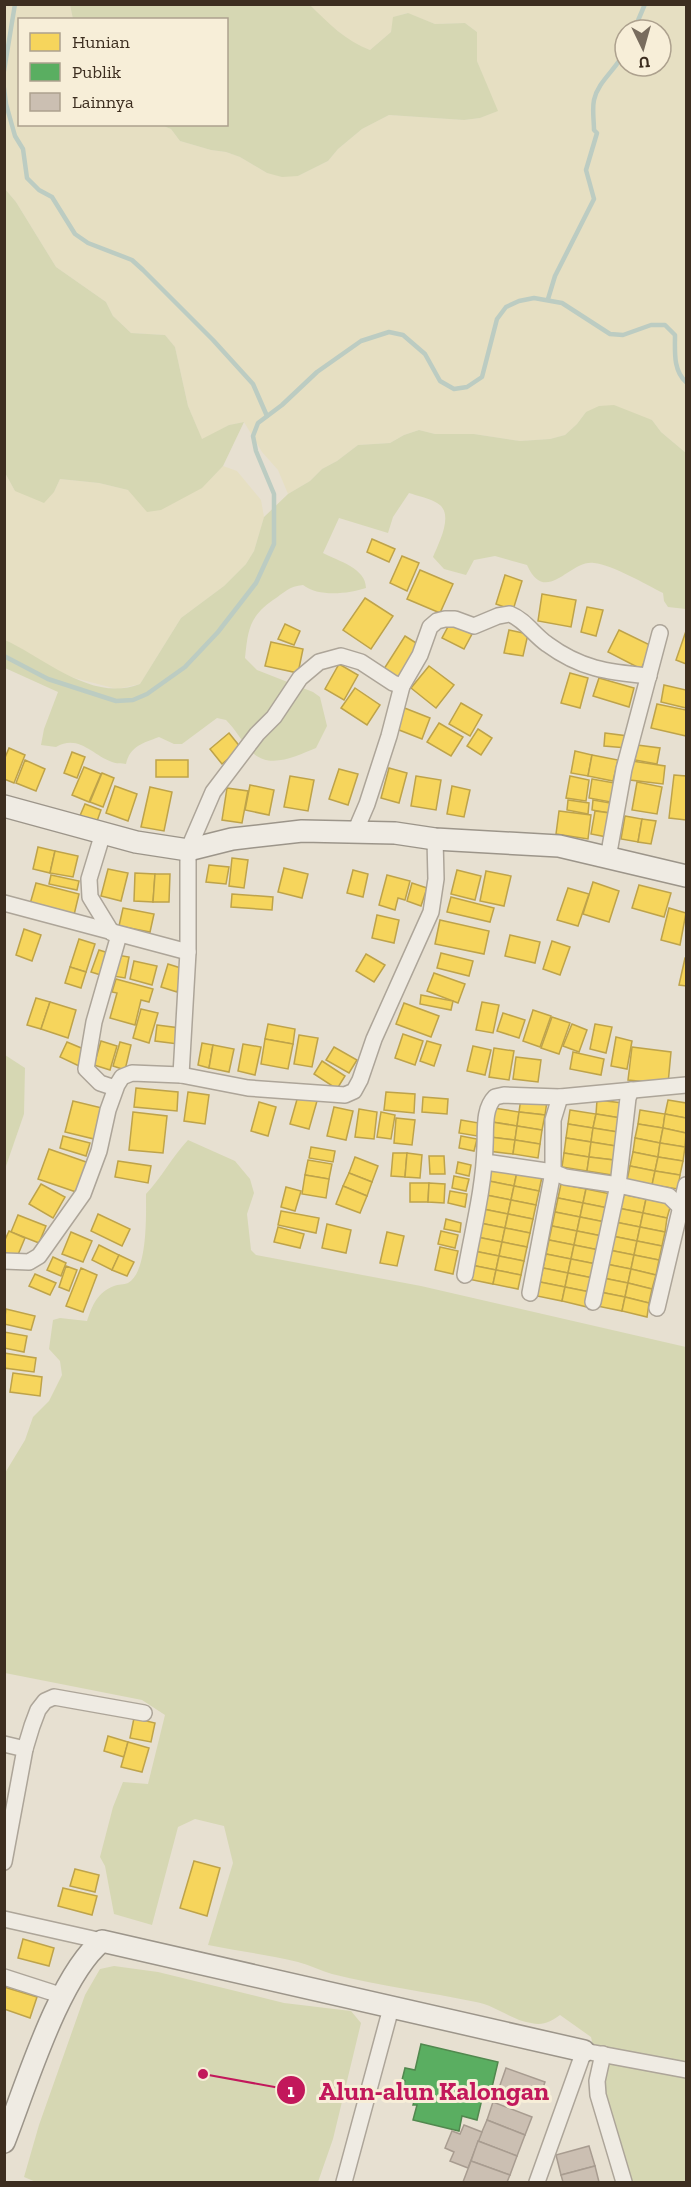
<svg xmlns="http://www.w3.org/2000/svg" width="691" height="2187" viewBox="0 0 691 2187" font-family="'Zilla Slab',serif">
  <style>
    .farmland { fill: #e6dfc2; fill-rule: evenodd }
    .green { fill: #d6d7b3 }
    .homes { fill: #f6d55c; stroke: #bea34a; stroke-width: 1.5 }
    .public { fill: #5aae61; stroke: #51884e; stroke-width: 1.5 }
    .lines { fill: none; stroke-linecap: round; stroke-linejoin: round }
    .stream { stroke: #bcccc2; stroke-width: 4.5 }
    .building { fill: #cbbfb2; stroke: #a89c90; stroke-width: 1.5 }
    .street-casing { stroke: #ada599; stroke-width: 18 }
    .secondary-casing { stroke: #9c958a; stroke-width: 24 }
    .street { stroke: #efebe3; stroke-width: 15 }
    .secondary { stroke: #efebe3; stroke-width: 21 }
    .leader { fill: none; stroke: #c2185b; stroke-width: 2 }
    .callout-dot { fill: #c2185b; stroke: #f7eed8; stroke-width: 2 }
    .mark-label { font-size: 18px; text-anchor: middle; font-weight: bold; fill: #fff }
    .callout-label { font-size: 26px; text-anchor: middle; font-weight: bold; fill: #c2185b; stroke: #f7eed8; stroke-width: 6; stroke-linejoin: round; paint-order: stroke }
  </style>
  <rect width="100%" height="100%" fill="#e7e0d1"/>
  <g class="farmland">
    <path d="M5,5H70L73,19L20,20V124L161,125L171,129L180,141L211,150L226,152L240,157L267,173L298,176L328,161L338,149L362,129L389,115L464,120L480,118L497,111L477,61V32L465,23L435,24L407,13L394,17L391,32L370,50L356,45L326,22L310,5H686V453L661,432L652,420L586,412L577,424L565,435L550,439L520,441L474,434H435L419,430L404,435L390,443L358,445L337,461L322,469L310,481L288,494L278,470L262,452L244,422L229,425L202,440L188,406L175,347L165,335L131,333L113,316L106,302L56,267L16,202L5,189ZM625,30H661V66H625Z"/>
    <path d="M223,466L237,471L261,500L264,517L254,551L246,564L224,586L181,618L140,684L117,689L67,676L5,640L4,471L15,491L54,492L60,479L99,483L128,490L201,488Z"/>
  </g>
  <g class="green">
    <path d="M70,5H310C328,23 346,41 370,50L391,32L393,17L408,13L435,24L465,23L477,32V61L498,111L480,118L464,120L389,115L362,129L338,149L328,161L298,176L282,177L267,173L240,157L226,152L211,150L180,141L171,129L161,125L226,124V20L73,19Z"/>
    <path d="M5,189L16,202L56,267L106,302L113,316L131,333L165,335L175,347L188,406L202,439L229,425L244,422L223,466L202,488L161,510L147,512L128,490L99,483L60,479L54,492L44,503L15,491L4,471Z"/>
    <path d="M614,405L652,420L661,432L686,453V609L668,607L664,601L663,593C645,584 613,565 594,563C570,559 546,607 527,565L495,556L474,560L466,575L444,569L433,557C439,542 455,513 437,503C429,498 418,496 409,493L393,517L388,533L339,518L323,553C338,561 366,568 366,588C348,594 318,597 303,585C289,586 284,593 273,600C249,617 248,630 245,658L257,670L313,692L320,697L327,726L316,748C296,756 268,771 250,750C241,740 235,729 226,720L217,718L182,744H174L159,737C143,743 130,746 126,764C122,763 116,764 112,762C92,755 79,734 56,747L41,745L44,729L58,692L5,668V640C45,658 92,703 140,684L181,618L224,586L246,564L254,551L264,517L288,494L310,481L322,469L337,461L358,445L390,443L404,435L419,430L435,434H474L520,441L550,439L565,435L577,424L586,412L599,406Z"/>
    <path d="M5,1055L25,1068L24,1114L5,1169Z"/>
    <path d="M188,1140L235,1161L250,1179L254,1193L247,1214L251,1250L256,1255L421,1286L686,1347V2182H632L602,2084L591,2037L560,2015C550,2022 543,2026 531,2023C511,2020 495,2005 476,2002C428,1992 380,1986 332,1974C321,1971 310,1965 298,1962C269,1955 238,1951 208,1945L233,1863L224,1826L195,1819L178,1827L152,1925L114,1914L105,1866L100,1857L113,1807L123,1782L148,1784L165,1715L142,1700L5,1673V1473L25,1440L33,1417L49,1401L62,1375L60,1361L49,1349L53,1320L60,1318L87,1321C93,1304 97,1293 114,1286C118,1284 124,1285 128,1283C148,1272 146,1215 146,1194C162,1177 172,1157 188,1140Z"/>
    <path d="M114,1966L158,1972L284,2003L351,2011L361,2023L333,2139L318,2182H36L24,2177L39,2125L85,1995L100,1969Z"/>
  </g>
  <g class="homes">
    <path d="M372,539L395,549L389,562L367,552Z"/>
    <path d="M402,556L419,563L407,591L390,583Z"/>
    <path d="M420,570L453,584L440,613L407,599Z"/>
    <path d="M505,575L522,581L513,610L496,604Z"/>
    <path d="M542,594L576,600L571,627L538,621Z"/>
    <path d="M365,598L393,616L371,649L343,630Z"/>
    <path d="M587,607L603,610L596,636L581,632Z"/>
    <path d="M450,623L472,634L464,649L442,638Z"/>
    <path d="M285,624L300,631L294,645L278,639Z"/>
    <path d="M509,630L528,634L523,656L504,653Z"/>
    <path d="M619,630L652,646L641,669L608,652Z"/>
    <path d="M686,631V664L676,660Z"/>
    <path d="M405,636L421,646L398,683L382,672Z"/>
    <path d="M271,642L303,649L298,673L265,666Z"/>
    <path d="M339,664L358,675L344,700L325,689Z"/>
    <path d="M429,666L454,685L436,708L411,688Z"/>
    <path d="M570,673L588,678L580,708L561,703Z"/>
    <path d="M599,678L634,688L629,707L593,696Z"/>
    <path d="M664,685L686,690V708L661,702Z"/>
    <path d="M355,688L380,705L367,725L341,708Z"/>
    <path d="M461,703L482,715L470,736L449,724Z"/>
    <path d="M657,704L686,710V736L651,728Z"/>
    <path d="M402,707L430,718L422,739L394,728Z"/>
    <path d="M439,723L463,737L451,756L427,742Z"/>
    <path d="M478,729L492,738L481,755L467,746Z"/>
    <path d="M229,733L241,748L222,764L210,749Z"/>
    <path d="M605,733L628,736L627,748L604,746Z"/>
    <path d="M637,745L660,748L657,764L635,760Z"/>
    <path d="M9,748L25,755L14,783L4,779V760Z"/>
    <path d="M575,751L592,755L588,776L571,773Z"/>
    <path d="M72,752L85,757L77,778L64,773Z"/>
    <path d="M592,755L618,760L613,781L588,776Z"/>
    <path d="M25,760L45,769L36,791L16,783Z"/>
    <rect x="156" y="760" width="32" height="17"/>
    <path d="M632,761L665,766L663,784L630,780Z"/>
    <path d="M84,767L101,774L89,802L72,795Z"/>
    <path d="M389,768L407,773L399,803L381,798Z"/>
    <path d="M339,769L358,774L348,805L329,799Z"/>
    <path d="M102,773L114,778L103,807L90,802Z"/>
    <path d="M674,775L686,776V820L669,818Z"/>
    <path d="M290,776L314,780L308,811L284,807Z"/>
    <path d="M416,776L441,780L436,810L411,806Z"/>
    <path d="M570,776L589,780L586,801L566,798Z"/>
    <path d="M592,779L620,784L616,803L589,798Z"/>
    <path d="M637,782L662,787L657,814L632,810Z"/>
    <path d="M250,785L274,790L269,815L245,810Z"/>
    <path d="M115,786L137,794L128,821L106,813Z"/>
    <path d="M452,786L470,790L464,817L447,814Z"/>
    <path d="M150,787L172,792L164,831L141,827Z"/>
    <path d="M227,788L248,791L242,823L222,820Z"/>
    <path d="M568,800L589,803L588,814L567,810Z"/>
    <path d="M593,800L616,804L615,814L592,810Z"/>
    <path d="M85,804L101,810L96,824L79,818Z"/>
    <path d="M559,811L591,815L588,839L556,834Z"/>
    <path d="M595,811L610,813L607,837L591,834Z"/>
    <path d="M625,816L642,819L638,842L621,839Z"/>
    <path d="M642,819L656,821L651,844L638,842Z"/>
    <path d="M38,847L55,851L50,873L33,869Z"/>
    <path d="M55,851L78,856L73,877L50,873Z"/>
    <path d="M232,858L248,860L244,888L229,886Z"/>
    <path d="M209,865L229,867L226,884L206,882Z"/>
    <path d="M284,868L308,874L302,898L278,892Z"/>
    <path d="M108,869L128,873L121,901L101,896Z"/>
    <path d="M353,870L368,874L363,897L347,893Z"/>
    <path d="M457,870L481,876L475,900L451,894Z"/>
    <path d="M486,871L511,876L504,906L480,901Z"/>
    <path d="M135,873L155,874L153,902L134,901Z"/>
    <path d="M155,874H170L169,902H153Z"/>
    <path d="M51,875L79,881L77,890L49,884Z"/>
    <path d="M387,875L410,881L405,900L398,898L395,910L379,905Z"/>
    <path d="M593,882L619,891L609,922L583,914Z"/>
    <path d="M36,883L79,894L74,915L30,904Z"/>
    <path d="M412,883L427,888L421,906L407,901Z"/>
    <path d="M639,885L671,893L664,917L632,908Z"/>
    <path d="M568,888L589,894L578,926L557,920Z"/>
    <path d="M232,894L273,897L272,910L231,907Z"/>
    <path d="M451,897L494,908L490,922L447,912Z"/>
    <path d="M123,908L154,914L150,932L119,926Z"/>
    <path d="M669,908L686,913L680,945L661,940Z"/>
    <path d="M377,915L399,920L394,943L372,938Z"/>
    <path d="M440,920L489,931L484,954L435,944Z"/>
    <path d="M24,929L41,935L32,961L16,955Z"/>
    <path d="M510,935L540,942L535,963L505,956Z"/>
    <path d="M79,939L95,944L86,972L70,967Z"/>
    <path d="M552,941L570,947L560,975L543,969Z"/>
    <path d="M99,950L112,954L104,976L91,972Z"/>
    <path d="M441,953L473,961L469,976L437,968Z"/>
    <path d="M366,954L385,965L374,982L356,971Z"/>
    <path d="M117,955L129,957L125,978L113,976Z"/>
    <path d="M685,958H686V986L679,985Z"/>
    <path d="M134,961L157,966L152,985L130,979Z"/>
    <path d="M168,964L184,969L177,992L161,987Z"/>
    <path d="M70,967L86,972L81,988L65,983Z"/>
    <path d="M434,973L465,984L458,1003L427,991Z"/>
    <path d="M116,979L153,989L149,1002L141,1000L135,1025L110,1018L117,993L112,992Z"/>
    <path d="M421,995L453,1001L451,1010L420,1004Z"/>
    <path d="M36,998L50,1002L41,1029L27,1025Z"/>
    <path d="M50,1002L76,1010L68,1038L41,1029Z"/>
    <path d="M482,1002L499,1005L493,1033L476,1030Z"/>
    <path d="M404,1003L439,1016L431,1037L396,1024Z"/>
    <path d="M141,1009L158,1013L149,1043L133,1038Z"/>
    <path d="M533,1010L551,1016L540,1047L523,1041Z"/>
    <path d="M503,1013L525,1020L519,1038L497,1031Z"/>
    <path d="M552,1017L570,1023L559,1054L541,1048Z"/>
    <path d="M268,1024L295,1029L293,1044L265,1039Z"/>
    <path d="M572,1024L587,1030L579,1052L563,1046Z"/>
    <path d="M595,1024L612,1027L606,1053L590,1049Z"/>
    <path d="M157,1025L180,1028L178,1044L155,1041Z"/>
    <path d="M403,1034L423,1041L415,1065L395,1058Z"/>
    <path d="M299,1035L318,1038L312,1067L294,1064Z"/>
    <path d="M616,1037L632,1041L627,1069L611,1066Z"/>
    <path d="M265,1039L293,1044L288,1069L261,1064Z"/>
    <path d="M101,1041L117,1046L110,1070L94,1065Z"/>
    <path d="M427,1041L441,1045L434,1066L420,1061Z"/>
    <path d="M67,1042L86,1050L79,1066L60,1057Z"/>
    <path d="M120,1042L131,1045L125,1070L113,1066Z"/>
    <path d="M202,1043L213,1045L209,1068L198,1065Z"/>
    <path d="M243,1044L261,1047L255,1075L238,1071Z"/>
    <path d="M213,1045L234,1049L229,1072L209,1068Z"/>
    <path d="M473,1046L491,1050L485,1075L467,1071Z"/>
    <path d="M334,1047L357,1060L349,1073L326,1060Z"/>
    <path d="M632,1047L671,1052L668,1084L628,1080Z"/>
    <path d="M494,1048L514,1051L509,1080L489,1077Z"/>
    <path d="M573,1052L604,1059L601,1075L570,1069Z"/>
    <path d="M516,1057L541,1060L538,1082L513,1079Z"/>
    <path d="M322,1061L345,1076L337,1089L314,1074Z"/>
    <path d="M136,1088L178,1092L177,1111L134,1107Z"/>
    <path d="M188,1092L209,1095L205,1124L184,1121Z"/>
    <path d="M386,1092L415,1094L414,1113L384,1110Z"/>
    <path d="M298,1096L317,1101L309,1129L290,1124Z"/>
    <path d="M423,1097L448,1099L447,1114L422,1112Z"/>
    <path d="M521,1098L547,1101L545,1115L519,1112Z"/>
    <path d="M597,1100L623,1103L621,1118L596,1114Z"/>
    <path d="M668,1100L686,1103V1118L665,1114Z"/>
    <path d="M73,1101L102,1108L94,1139L65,1132Z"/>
    <path d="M259,1102L276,1107L268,1136L251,1131Z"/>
    <path d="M334,1107L353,1111L346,1140L327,1136Z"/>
    <path d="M494,1108L519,1112L517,1126L492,1122Z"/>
    <path d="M359,1109L377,1112L374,1139L355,1137Z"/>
    <path d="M570,1110L596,1114L593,1128L568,1124Z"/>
    <path d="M640,1110L665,1114L663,1128L638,1124Z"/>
    <path d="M133,1112L167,1116L163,1153L129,1150Z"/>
    <path d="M381,1112L395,1115L391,1139L377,1137Z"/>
    <path d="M519,1112L545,1115L542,1130L517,1126Z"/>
    <path d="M596,1114L621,1118L618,1132L593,1128Z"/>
    <path d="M665,1114L686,1118V1133L663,1128Z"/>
    <path d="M396,1118L415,1120L412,1145L394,1143Z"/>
    <path d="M461,1120L479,1123L477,1136L459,1133Z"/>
    <path d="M492,1122L517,1126L515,1140L490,1137Z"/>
    <path d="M568,1124L593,1128L591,1142L566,1138Z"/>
    <path d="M638,1124L663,1128L660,1143L635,1138Z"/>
    <path d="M517,1126L542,1130L540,1144L515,1140Z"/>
    <path d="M593,1128L618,1132L616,1146L591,1142Z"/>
    <path d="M663,1128L686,1133L685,1147L660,1143Z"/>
    <path d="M63,1136L90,1143L86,1156L60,1148Z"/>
    <path d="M461,1136L477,1139L474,1151L459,1148Z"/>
    <path d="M490,1137L515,1140L513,1154L488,1151Z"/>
    <path d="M566,1138L591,1142L589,1157L564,1153Z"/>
    <path d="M635,1138L660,1143L658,1157L633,1152Z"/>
    <path d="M515,1140L540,1144L538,1158L513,1154Z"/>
    <path d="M591,1142L616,1146L614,1160L589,1157Z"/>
    <path d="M660,1143L685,1147L683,1161L658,1157Z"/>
    <path d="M311,1147L335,1151L333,1162L309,1158Z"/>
    <path d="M49,1149L89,1163L79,1193L38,1179Z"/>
    <path d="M633,1152L658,1157L655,1171L630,1166Z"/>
    <path d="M393,1153H407L405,1177L391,1176Z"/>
    <path d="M407,1153L422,1155L420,1178L405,1177Z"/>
    <path d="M564,1153L589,1157L587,1171L562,1167Z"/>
    <path d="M429,1156H444L445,1174H430Z"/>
    <path d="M355,1157L378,1166L372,1182L349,1173Z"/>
    <path d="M589,1157L614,1160L612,1175L587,1171Z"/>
    <path d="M658,1157L683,1161L680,1175L655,1171Z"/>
    <path d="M308,1160L332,1164L329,1179L305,1175Z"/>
    <path d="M118,1161L151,1166L148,1183L115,1177Z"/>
    <path d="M458,1162L471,1165L469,1176L456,1173Z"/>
    <path d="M630,1166L655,1171L652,1185L627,1180Z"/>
    <path d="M492,1167L517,1172L514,1186L489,1181Z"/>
    <path d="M655,1171L680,1175L678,1189L652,1185Z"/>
    <path d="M517,1172L542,1177L539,1191L514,1186Z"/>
    <path d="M349,1173L372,1182L367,1196L343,1186Z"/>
    <path d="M305,1175L329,1179L326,1198L302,1194Z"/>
    <path d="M454,1176L469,1179L466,1191L452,1188Z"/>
    <path d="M489,1181L514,1186L511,1200L486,1195Z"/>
    <path d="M410,1183H429L428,1202H410Z"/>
    <path d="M429,1183L445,1184L444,1203L428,1202Z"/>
    <path d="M41,1184L65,1197L53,1218L29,1204Z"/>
    <path d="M561,1184L586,1189L583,1203L558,1198Z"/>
    <path d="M343,1186L367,1196L360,1213L336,1204Z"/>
    <path d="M514,1186L539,1191L536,1205L511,1200Z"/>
    <path d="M286,1187L301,1191L295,1211L281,1207Z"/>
    <path d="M586,1189L611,1194L608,1208L583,1203Z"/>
    <path d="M450,1191L467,1194L465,1207L448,1203Z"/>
    <path d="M621,1194L646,1199L643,1213L618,1208Z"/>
    <path d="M486,1195L511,1200L508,1214L483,1209Z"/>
    <path d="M558,1198L583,1203L580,1217L555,1212Z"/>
    <path d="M646,1199L671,1204L667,1218L643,1213Z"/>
    <path d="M511,1200L536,1205L533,1219L508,1214Z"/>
    <path d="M583,1203L608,1208L605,1222L580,1217Z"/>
    <path d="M618,1208L643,1213L640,1227L615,1222Z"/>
    <path d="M483,1209L508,1214L505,1228L480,1223Z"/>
    <path d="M281,1211L319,1218L316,1233L278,1225Z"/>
    <path d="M555,1212L580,1217L577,1231L552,1226Z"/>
    <path d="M643,1213L667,1218L665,1232L640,1227Z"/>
    <path d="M98,1214L130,1229L122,1246L91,1231Z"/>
    <path d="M508,1214L533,1219L530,1233L505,1228Z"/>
    <path d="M18,1215L46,1226L39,1243L11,1232Z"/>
    <path d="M580,1217L605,1222L602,1236L577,1231Z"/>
    <path d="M446,1219L461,1223L460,1232L444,1229Z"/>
    <path d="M615,1222L640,1227L637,1241L612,1236Z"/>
    <path d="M480,1223L505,1228L502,1242L477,1237Z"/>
    <path d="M327,1224L351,1230L346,1253L322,1248Z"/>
    <path d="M552,1226L577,1231L574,1245L549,1240Z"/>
    <path d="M278,1227L304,1234L300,1248L274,1242Z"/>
    <path d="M640,1227L665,1232L662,1246L637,1241Z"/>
    <path d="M505,1228L530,1233L527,1247L502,1242Z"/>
    <path d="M9,1231L25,1238L17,1257L4,1252V1242Z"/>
    <path d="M441,1231L458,1235L455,1248L438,1244Z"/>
    <path d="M577,1231L602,1236L599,1250L574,1245Z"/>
    <path d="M71,1232L92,1241L83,1262L62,1254Z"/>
    <path d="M387,1232L404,1236L397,1266L380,1263Z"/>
    <path d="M612,1236L637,1241L634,1255L609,1250Z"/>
    <path d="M477,1237L502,1242L499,1256L474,1251Z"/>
    <path d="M549,1240L574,1245L571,1259L546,1254Z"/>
    <path d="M637,1241L662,1246L659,1260L634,1255Z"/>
    <path d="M502,1242L527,1247L524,1261L499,1256Z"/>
    <path d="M99,1245L119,1255L112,1270L92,1260Z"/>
    <path d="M574,1245L599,1250L596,1264L571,1259Z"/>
    <path d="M440,1247L458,1251L453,1274L435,1270Z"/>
    <path d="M609,1250L634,1255L631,1269L606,1264Z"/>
    <path d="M474,1251L499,1256L496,1270L471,1265Z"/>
    <path d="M546,1254L571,1259L568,1273L543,1268Z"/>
    <path d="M119,1255L134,1262L127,1276L112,1270Z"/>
    <path d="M634,1255L659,1260L656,1275L631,1269Z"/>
    <path d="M499,1256L524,1261L521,1275L496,1270Z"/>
    <path d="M53,1257L66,1263L61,1276L47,1270Z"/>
    <path d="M571,1259L596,1264L593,1278L568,1273Z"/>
    <path d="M606,1264L631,1269L628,1283L603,1278Z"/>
    <path d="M471,1265L496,1270L493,1284L468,1279Z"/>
    <path d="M66,1266L77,1270L69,1291L59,1287Z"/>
    <path d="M81,1268L97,1275L83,1312L66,1306Z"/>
    <path d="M543,1268L568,1273L565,1287L540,1282Z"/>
    <path d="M631,1269L656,1275L652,1289L628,1283Z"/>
    <path d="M496,1270L521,1275L518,1289L493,1284Z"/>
    <path d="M568,1273L593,1278L590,1292L565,1287Z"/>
    <path d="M35,1274L56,1283L50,1295L29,1286Z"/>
    <path d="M603,1278L628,1283L625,1297L600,1292Z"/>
    <path d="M540,1282L565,1287L562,1301L537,1296Z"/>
    <path d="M628,1283L652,1289L649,1303L625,1297Z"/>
    <path d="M565,1287L590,1292L587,1307L562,1301Z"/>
    <path d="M600,1292L625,1297L622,1311L597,1306Z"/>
    <path d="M625,1297L649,1303L647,1317L622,1311Z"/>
    <path d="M6,1309L35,1316L31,1330L4,1324Z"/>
    <path d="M4,1332L27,1336L24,1352L4,1348Z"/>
    <path d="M4,1353L36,1358L34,1372L4,1368Z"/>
    <path d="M13,1373L42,1377L40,1396L10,1392Z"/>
    <path d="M134,1718L155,1723L151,1742L130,1738Z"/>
    <path d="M108,1736L128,1742L124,1757L104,1751Z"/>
    <path d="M128,1742L149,1748L142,1772L121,1767Z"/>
    <path d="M194,1861L220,1868L207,1916L180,1908Z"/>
    <path d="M75,1869L99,1875L95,1892L70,1886Z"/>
    <path d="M63,1888L97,1896L92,1915L58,1906Z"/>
    <path d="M23,1939L54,1948L49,1966L18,1958Z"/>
    <path d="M4,1987L37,1997L30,2018L4,2009Z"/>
  </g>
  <path class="public" d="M421,2044L498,2062L489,2100L482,2099L477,2120L462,2116L459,2131L413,2120L417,2105H413L417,2090L403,2087L405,2081L402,2080L405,2068L415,2070Z"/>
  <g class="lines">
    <g class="stream">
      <path d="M634,30L645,4"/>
      <path d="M4,71L15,4"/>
      <path d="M4,88L6,104L15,136L23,149L27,178L39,190L52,197L75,234L88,243L132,260L143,270L213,340L253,384L267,416"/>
      <path d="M548,299L555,276L594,199L586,170L597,133L594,130C594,121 592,109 594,100C598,81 617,69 625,51"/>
      <path d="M4,656L48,679L116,701L133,700L147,694L185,667L218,632L256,583L274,544V494L256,451L253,436L258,423L282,405L317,372L361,341L389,332L403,335L425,354L440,381L454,389L467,387L482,377L497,319L506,307L519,301L534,298L562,303L610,334L623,335L651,325H665L675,335C675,352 673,370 686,382"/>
    </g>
  </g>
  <g class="building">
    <path d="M506,2068L545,2082L538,2102L499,2088Z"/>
    <path d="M493,2102L532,2117L525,2135L487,2120Z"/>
    <path d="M487,2120L525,2135L517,2156L478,2141Z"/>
    <path d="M464,2125L482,2132L468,2168L450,2161L454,2152L445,2148L452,2131L460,2134Z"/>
    <path d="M478,2141L517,2156L510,2175L471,2161Z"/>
    <path d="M589,2146L595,2166L561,2175L556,2155Z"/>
    <path d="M471,2161L510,2175L507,2182H463Z"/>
    <path d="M595,2166L599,2182H563L561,2175Z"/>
  </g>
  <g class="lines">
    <defs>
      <g id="street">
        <path d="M355,832L367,804L389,736L402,686L420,655L430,627L437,621L445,619H455L474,626L498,616L510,614C525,620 534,635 547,644C581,669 607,672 649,676"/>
        <path d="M103,833L89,879L90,897L112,933"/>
        <path d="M608,858L624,769L660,633"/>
        <path d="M4,903L188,952"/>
        <path d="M181,1075L188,952V850L213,792L257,734L274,717L300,678L319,662L341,656L361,662L393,683L402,686"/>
        <path d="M115,1088L100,1083L86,1069L94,1022L119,935"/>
        <path d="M485,1162L553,1172L565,1177L618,1185L669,1196L686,1213"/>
        <path d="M4,1261L29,1262L39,1256L83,1194L99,1151L108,1110L117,1085L122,1077L132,1073L181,1075L248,1088L345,1095L354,1091L360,1080L374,1039L431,912L436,879L435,839"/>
        <path d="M465,1275C472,1233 484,1189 485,1146C486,1130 483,1109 495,1097L504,1095L560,1097L686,1085"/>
        <path d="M530,1293L553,1172V1120L560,1097"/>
        <path d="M593,1302L618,1185L628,1098L631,1090"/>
        <path d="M657,1308L686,1185"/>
        <path d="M4,1744L25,1749"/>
        <path d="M4,1862L25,1749L32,1726L38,1710L45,1701L54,1697L144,1713"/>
        <path d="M4,1919L102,1941"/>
        <path d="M4,1977L63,1996"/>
        <path d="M603,2054L597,2081L598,2095L624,2182"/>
        <path d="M344,2182L391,2008"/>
        <path d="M537,2182L584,2051L686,2070"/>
      </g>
      <g id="secondary">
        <path d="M4,806L136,842L188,850L232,839L302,831L395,833L435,839L559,846L686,876"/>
        <path d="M4,2142C25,2089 59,1975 102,1941L584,2051"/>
      </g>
    </defs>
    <use href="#street" class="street-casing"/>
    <use href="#secondary" class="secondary-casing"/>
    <use href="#street" class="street"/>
    <use href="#secondary" class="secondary"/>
  </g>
  <path class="leader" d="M203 2074L291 2090"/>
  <g class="callout-dot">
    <circle cx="203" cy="2074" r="6"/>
    <circle cx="291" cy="2090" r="15"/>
  </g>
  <g class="mark-label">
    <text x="291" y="2097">1</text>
  </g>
  <g class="callout-label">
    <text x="434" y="2100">Alun-alun Kalongan</text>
  </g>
  <rect width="691" height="2187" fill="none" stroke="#3d2e20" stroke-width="12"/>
  <rect x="18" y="18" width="210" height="108" fill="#f7eed8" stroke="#ada18e" stroke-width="1.5"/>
  <rect x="30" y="33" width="30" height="18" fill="#f6d55c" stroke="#ada18e" stroke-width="1.5"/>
  <text x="72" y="48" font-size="18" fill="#3d2e20">Hunian</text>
  <rect x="30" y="63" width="30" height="18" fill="#5aae61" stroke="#ada18e" stroke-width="1.5"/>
  <text x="72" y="78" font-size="18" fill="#3d2e20">Publik</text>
  <rect x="30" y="93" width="30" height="18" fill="#cbbfb2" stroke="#ada18e" stroke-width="1.5"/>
  <text x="72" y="108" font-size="18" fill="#3d2e20">Lainnya</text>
  <g transform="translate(643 48) rotate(175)"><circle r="28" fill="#f7eed8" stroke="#ada18e" stroke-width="1.5"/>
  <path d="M0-4.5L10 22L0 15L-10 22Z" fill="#786c5e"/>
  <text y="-9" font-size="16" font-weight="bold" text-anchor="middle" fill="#3d2e20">U</text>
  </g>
</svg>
